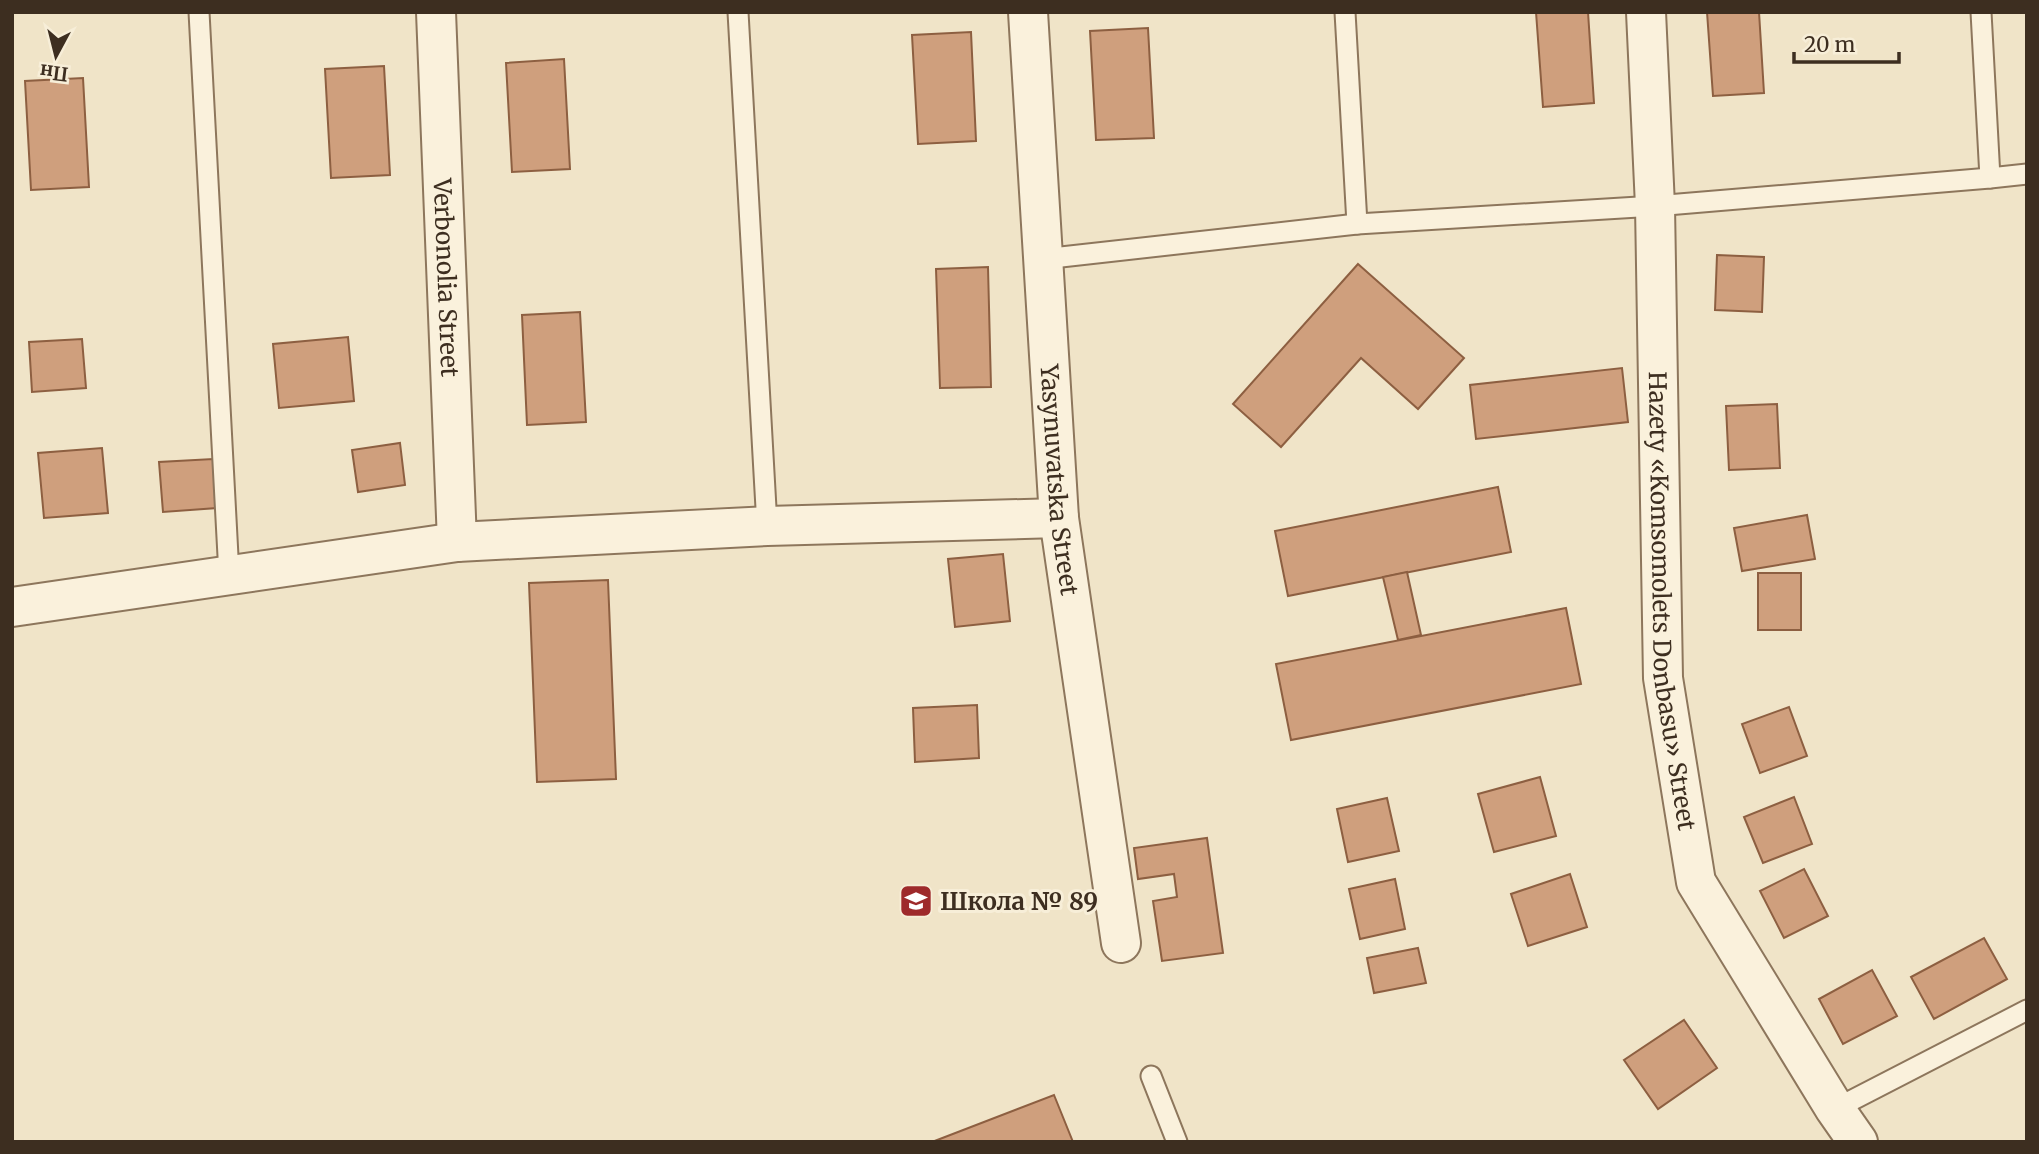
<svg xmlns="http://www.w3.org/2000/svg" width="2039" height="1154" viewBox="0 0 2039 1154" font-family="Merriweather,serif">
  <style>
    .building { fill: #cf9f7d; stroke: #8d5f41; stroke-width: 2 }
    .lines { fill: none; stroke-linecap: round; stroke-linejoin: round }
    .service-casing { stroke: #8d765c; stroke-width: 23 }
    .minor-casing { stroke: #8d765c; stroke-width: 42 }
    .service { stroke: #faf1dc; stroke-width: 19 }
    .minor { stroke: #faf1dc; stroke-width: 38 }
    .labels { text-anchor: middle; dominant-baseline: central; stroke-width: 6; stroke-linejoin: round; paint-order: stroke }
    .street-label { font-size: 24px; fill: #3d2e20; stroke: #f7eed8 }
    .poi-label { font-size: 24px; font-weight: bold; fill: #3d2e20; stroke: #f7eed8; text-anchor: start }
  </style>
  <rect width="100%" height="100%" fill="#f0e4c8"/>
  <g class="building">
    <path d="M1536,12H1588L1594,103L1543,107Z"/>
    <path d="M1707,12H1759L1764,93L1713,96Z"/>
    <path d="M1148,28L1154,138L1096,140L1090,31Z"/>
    <path d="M971,32L976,141L918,144L912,35Z"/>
    <path d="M564,59L570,169L512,172L506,63Z"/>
    <path d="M384,66L390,175L331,178L325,69Z"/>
    <path d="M83,78L89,187L31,190L25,81Z"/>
    <path d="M1717,255L1764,257L1762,312L1715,310Z"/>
    <path d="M1358,264L1464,358L1418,409L1361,358L1281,447L1233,404Z"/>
    <path d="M988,267L991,387L940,388L936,269Z"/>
    <path d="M580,312L586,422L527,425L522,315Z"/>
    <path d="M348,337L354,401L279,408L273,344Z"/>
    <path d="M82,339L86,388L32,392L29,342Z"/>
    <path d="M1622,368L1628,422L1476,439L1470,385Z"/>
    <path d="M1777,404L1780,468L1729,470L1726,406Z"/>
    <path d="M400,443L405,485L358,492L352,450Z"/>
    <path d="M102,448L108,513L44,518L38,453Z"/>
    <path d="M213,459L217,508L163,512L159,462Z"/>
    <path d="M1498,487L1511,552L1288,596L1275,531Z"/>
    <path d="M1807,515L1815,559L1742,571L1734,528Z"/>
    <path d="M1003,554L1010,621L955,627L948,559Z"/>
    <path d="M1407,572L1421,635L1398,640L1383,577Z"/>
    <rect x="1758" y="573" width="43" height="57"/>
    <path d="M608,580L616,779L537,782L529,583Z"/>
    <path d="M1566,608L1581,684L1291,740L1276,664Z"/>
    <path d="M977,705L979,758L915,762L913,708Z"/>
    <path d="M1789,707L1807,756L1760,773L1742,724Z"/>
    <path d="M1540,777L1556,836L1494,852L1478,794Z"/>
    <path d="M1794,797L1812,844L1763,863L1744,817Z"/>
    <path d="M1387,798L1399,851L1348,862L1337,809Z"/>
    <path d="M1207,838L1223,953L1162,961L1153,901L1177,897L1174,874L1138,879L1134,848Z"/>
    <path d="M1804,869L1828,916L1784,938L1760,891Z"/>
    <path d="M1570,874L1587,927L1528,946L1511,894Z"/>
    <path d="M1395,879L1405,929L1360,939L1349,889Z"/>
    <path d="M1984,938L2007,979L1934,1019L1911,977Z"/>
    <path d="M1418,948L1426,983L1374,993L1367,958Z"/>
    <path d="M1872,970L1897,1016L1843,1044L1819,999Z"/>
    <path d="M1684,1020L1717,1068L1658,1109L1624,1060Z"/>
    <path d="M1054,1095L1073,1142H932Z"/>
  </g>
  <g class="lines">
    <defs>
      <g id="service">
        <path d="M199,12L229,575"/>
        <path d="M738,12L767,526"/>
        <path d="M1345,12L1357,224"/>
        <path d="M1981,12L1990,178"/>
        <path d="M1043,259L1357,224L1655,206L1990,178L2027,174"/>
        <path d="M1151,1076L1177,1142"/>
        <path d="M1835,1109L2027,1010"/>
      </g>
      <g id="minor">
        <path id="s1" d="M436,12L457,542"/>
        <path id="s2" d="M1028,12L1059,518L1121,943"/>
        <path id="s3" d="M1646,12L1655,206L1663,678L1696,882L1835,1109L1858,1142"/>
        <path d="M12,607L457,542L767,526L1059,518"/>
      </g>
    </defs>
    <use href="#service" class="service-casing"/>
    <use href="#minor" class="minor-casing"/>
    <use href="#service" class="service"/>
    <use href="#minor" class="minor"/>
  </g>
  <defs>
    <symbol id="school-square" viewBox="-11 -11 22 22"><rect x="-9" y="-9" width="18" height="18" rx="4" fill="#9e2a2b" stroke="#f7eed8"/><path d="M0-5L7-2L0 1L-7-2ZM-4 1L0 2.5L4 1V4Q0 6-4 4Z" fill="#fff"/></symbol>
  </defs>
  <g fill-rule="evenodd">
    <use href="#school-square" x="897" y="882" width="38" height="38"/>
  </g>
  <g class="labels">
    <g class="street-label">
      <text stroke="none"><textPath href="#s1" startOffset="266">Verbonolia Street</textPath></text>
      <text stroke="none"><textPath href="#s2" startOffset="469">Yasynuvatska Street</textPath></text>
      <text stroke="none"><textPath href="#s3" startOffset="590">Hazety «Komsomolets Donbasu» Street</textPath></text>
    </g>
    <g class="poi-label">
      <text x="940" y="901">Школа № 89</text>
    </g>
  </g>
  <rect width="2039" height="1154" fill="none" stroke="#3d2e20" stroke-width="28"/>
  <g transform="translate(56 56) rotate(187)" stroke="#f7eed8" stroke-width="5" paint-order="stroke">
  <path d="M0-5L12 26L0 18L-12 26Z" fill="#3d2e20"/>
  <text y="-10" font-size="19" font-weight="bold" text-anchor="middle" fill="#3d2e20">Пн</text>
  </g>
  <path d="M1794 52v10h105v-10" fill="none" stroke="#3d2e20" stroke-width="3.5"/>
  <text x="1804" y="52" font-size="21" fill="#3d2e20" stroke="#f7eed8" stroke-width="5" paint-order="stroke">20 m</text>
</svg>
